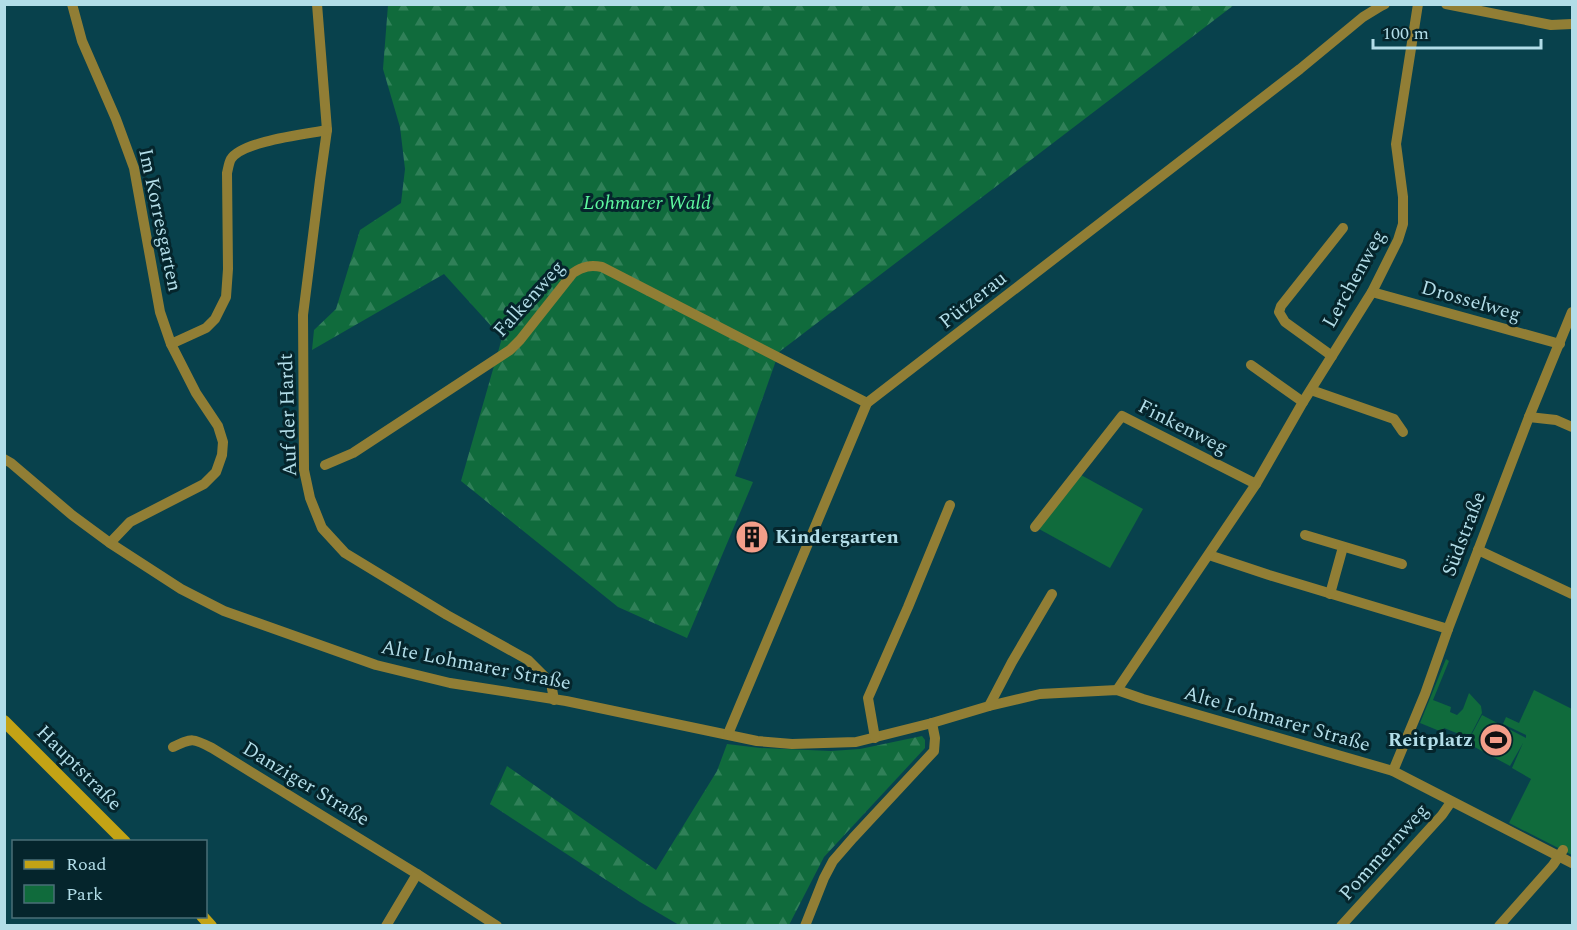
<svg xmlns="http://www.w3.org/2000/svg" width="1577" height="930" viewBox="0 0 1577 930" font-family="Spectral,serif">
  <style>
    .green { fill: #106b3c }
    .forest { fill: url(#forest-firs) }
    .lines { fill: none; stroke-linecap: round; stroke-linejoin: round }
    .minor { stroke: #917e35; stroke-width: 10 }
    .secondary { stroke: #c3a315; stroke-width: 12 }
    .labels { text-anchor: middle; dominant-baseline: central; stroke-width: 6; stroke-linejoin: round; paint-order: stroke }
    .park-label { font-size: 20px; font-style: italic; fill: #5ef99f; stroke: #05252c }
    .street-label { font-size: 20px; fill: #b2dde8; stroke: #05252c }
    .poi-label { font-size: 20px; font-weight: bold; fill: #b2dde8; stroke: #05252c; text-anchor: start }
  </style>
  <defs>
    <pattern id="forest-firs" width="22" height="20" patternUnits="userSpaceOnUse" patternTransform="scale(1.5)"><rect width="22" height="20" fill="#106b3c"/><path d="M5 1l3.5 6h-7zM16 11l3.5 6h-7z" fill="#308058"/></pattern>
  </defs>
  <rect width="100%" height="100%" fill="#08414c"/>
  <g class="green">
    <path d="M1081,475L1143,509L1110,568L1039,529Z"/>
    <path d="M1446,659L1449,661L1433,700L1451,707L1450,712L1457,715L1463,709L1469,693L1481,706L1482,713L1469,738L1444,728L1442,732L1420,723Z"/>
    <path d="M1534,690L1572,709V855L1509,823L1531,779L1512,768L1523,743L1510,766L1467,743L1482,715L1526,738V735L1503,724L1506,717L1519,723Z"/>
  </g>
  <g class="forest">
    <path d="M388,5H1234L779,352L735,476L753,482L687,638L618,607L461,481L502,338L444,274L312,350L314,330L336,309L360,230L401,203L405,169L400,127L383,69Z"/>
    <path d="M922,736L925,740V748L824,857L789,925H679L640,902L490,804L507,766L656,870L717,771L727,744L760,748L831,751L860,749Z"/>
  </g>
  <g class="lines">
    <g class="minor">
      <path d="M72,4L82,41L116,119L134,168L160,312L171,344L196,393L218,426L223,442L222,455L216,472L204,484L130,522L110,543"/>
      <path d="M317,4L327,130L320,180L303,315L304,470L310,498L322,528L345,553L447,615L528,660L551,683L554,700"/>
      <path d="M1446,4L1551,25L1572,24"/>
      <path d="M1372,292L1560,344"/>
      <path d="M171,344L206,328L215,319L226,297L228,269L227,173C228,169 229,162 231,159C242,141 307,134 327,130"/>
      <path d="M1332,356L1285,322L1279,312L1281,306L1343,228"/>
      <path d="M1251,365L1303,402"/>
      <path d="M1311,390L1394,419L1403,432"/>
      <path d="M1529,417L1556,420L1572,427"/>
      <path d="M4,459L11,463L72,515L110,543L181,589L224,611L376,665L450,683L566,701L757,741L792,744L856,742L932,723L989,706L1040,694L1117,690L1143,699L1393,771L1572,863"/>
      <path d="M325,465L353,453L510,350L520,340L573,273C583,266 591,265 602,267L867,403"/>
      <path d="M1035,527L1122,416L1256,484"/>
      <path d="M1305,535L1402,564"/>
      <path d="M1478,550L1572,594"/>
      <path d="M1209,555L1269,575L1448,629"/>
      <path d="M1330,594L1343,547"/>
      <path d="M1117,690L1256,484L1303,402L1372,292L1398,240L1403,224V197L1396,144L1418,4"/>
      <path d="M989,706L1012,662L1052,594"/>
      <path d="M728,734L867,403L1300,69L1363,17L1381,6L1385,4"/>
      <path d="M875,738L868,698L908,607L950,505"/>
      <path d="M173,747C192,738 193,738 212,748L417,874L497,926"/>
      <path d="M1393,771L1425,694L1448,629L1529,417L1572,312"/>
      <path d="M386,926L417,874"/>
      <path d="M805,926L824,878L833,861L853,838L934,751L935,738L932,723"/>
      <path d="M1341,926L1442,815L1451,802"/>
      <path d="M1499,926L1553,865L1563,850"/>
    </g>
    <g class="secondary">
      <path d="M4,721L125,842"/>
      <path d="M202,916L211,926"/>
    </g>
  </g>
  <defs>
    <symbol id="building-disc" viewBox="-11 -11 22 22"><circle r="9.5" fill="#f49e89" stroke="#05252c"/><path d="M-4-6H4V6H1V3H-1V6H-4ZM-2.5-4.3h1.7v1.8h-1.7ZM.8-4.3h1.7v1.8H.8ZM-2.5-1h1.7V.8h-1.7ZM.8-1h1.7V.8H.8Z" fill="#111"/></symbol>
    <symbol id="stadium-disc" viewBox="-11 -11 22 22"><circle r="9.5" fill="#f49e89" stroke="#05252c"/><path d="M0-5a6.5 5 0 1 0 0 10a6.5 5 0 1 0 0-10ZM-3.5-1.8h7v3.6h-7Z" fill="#111"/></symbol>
  </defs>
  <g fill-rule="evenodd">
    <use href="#building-disc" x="733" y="518" width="38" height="38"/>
    <use href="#stadium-disc" x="1477" y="721" width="38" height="38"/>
  </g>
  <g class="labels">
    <g class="park-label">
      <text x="647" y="203">Lohmarer Wald</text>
    </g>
    <g class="street-label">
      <text transform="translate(160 220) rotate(78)">Im Korresgarten</text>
      <text transform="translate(1354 279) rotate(-61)">Lerchenweg</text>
      <text transform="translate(529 299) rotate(-48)">Falkenweg</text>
      <text transform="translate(973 300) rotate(-38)">Pützerau</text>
      <text transform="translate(1471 301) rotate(16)">Drosselweg</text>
      <text transform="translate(288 415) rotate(-92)">Auf der Hardt</text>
      <text transform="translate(1183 427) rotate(27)">Finkenweg</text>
      <text transform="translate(1464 534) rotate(-69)">Südstraße</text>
      <text transform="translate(476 665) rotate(11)">Alte Lohmarer Straße</text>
      <text transform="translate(1277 719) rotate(16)">Alte Lohmarer Straße</text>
      <text transform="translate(79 768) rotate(45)">Hauptstraße</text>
      <text transform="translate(306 784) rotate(31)">Danziger Straße</text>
      <text transform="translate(1384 852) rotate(-48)">Pommernweg</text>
    </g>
    <g class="poi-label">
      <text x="775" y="537">Kindergarten</text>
      <text x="1473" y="740" text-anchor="end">Reitplatz</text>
    </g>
  </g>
  <rect width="1577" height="930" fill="none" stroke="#b2dde8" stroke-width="12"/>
  <rect x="12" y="840" width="195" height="78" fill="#05252c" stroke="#4a6f77" stroke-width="1.5"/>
  <rect x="24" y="860" width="30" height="9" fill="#c3a315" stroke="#4a6f77" stroke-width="1.5"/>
  <text x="66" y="870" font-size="18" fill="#b2dde8">Road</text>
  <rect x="24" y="885" width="30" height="18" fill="#106b3c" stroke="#4a6f77" stroke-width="1.5"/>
  <text x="66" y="900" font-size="18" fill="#b2dde8">Park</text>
  <path d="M1373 39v9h168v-9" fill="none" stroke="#b2dde8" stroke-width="3"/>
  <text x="1382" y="39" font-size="18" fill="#b2dde8" stroke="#05252c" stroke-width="4.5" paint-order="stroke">100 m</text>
</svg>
